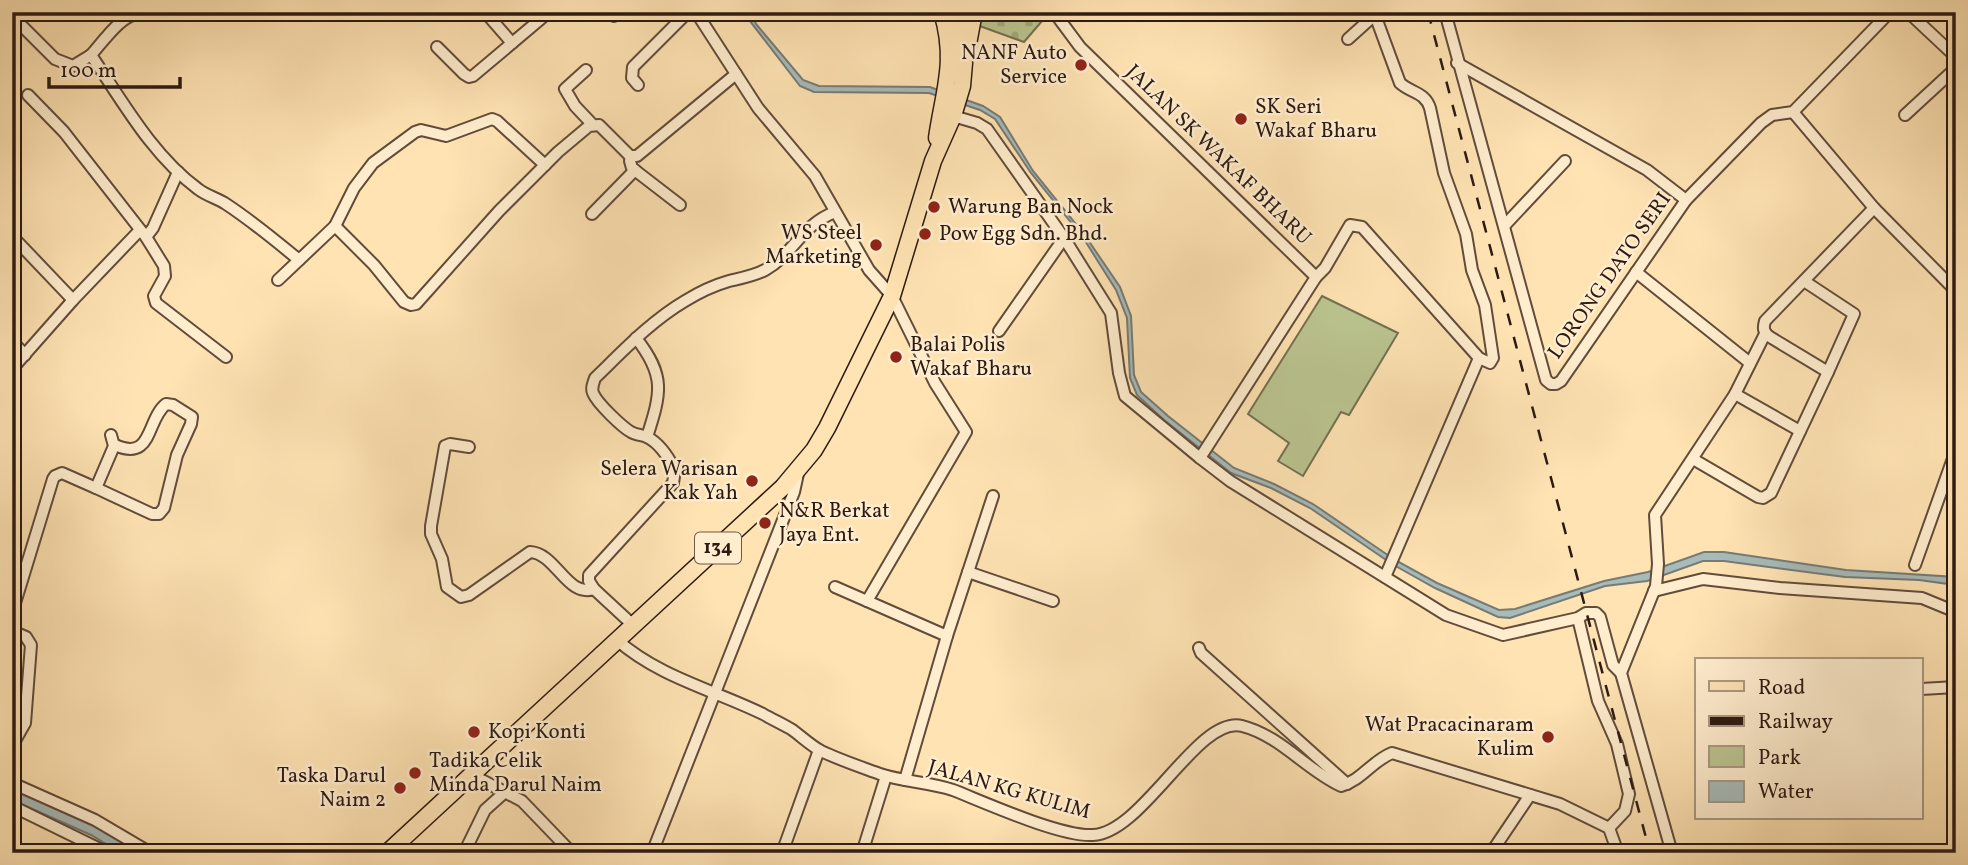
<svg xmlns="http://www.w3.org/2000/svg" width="1968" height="865" viewBox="0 0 1968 865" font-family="Vollkorn,serif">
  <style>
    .green { fill: #bbc590; stroke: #747052; stroke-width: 2 }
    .cemetery { fill: url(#cemetery-stones); stroke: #747052; stroke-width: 2 }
    .water { fill: #a7bbb9; stroke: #767b77; stroke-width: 2 }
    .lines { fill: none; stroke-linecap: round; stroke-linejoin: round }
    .street-casing { stroke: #614c3b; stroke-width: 14 }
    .primary-casing { stroke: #2c1a13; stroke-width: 19 }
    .street { stroke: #ffedce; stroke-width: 10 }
    .primary { stroke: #ffe3b3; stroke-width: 16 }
    .rail { stroke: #2c1a13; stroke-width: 2.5; stroke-dasharray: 12 12; stroke-linecap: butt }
    .poi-dot { fill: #8f2418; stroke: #ffedce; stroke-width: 2.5 }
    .labels { text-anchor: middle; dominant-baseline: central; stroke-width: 5; stroke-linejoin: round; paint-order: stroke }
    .shield { fill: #ffedce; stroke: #6b594b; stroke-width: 2 }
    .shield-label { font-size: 19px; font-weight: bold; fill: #2c1a13 }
    .poi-label { font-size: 21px; fill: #2c1a13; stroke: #ffedce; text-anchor: start }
    .street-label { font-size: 21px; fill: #2c1a13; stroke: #ffedce }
  </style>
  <defs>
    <pattern id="cemetery-stones" width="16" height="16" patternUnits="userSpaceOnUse" patternTransform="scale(1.75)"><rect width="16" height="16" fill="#bbc590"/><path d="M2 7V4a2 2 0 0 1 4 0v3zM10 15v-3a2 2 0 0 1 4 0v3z" fill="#a1a97b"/></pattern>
  </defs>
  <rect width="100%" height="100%" fill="#ffe3b3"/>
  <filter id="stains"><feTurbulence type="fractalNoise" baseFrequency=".00286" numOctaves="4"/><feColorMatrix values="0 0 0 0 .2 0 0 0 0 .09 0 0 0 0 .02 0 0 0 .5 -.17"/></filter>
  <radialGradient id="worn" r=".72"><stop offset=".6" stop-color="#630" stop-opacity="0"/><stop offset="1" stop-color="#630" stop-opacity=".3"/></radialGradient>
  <path class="green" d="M1322,296L1398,333L1349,415L1341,412L1303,476L1278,461L1289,443L1248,414Z"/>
  <path class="cemetery" d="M980,12H1047L1048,14L1024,42L977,25Z"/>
  <g class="water">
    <path d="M743,12H752L756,24L803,80L819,86L930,87L983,106L1000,117L1033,171L1084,234L1120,287L1131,316L1134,375L1141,392L1168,416L1234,468L1274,484L1313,504L1395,560L1437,583L1499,610L1515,609L1604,581L1648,572L1704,552H1724L1846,570L1956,577V585L1919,580L1845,577L1724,561H1703L1647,581L1605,586L1510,618L1498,617L1435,588L1392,564L1310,508L1271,488L1231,473L1164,420L1137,395L1130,378L1127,318L1116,290L1082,236L1031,173L995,119L980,110L929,93L814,92L800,86Z"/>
    <path d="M12,789L97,827L139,853H121L91,835L12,800Z"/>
  </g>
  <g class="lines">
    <defs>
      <g id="street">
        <path d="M485,12L512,43"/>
        <path d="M611,12L614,16"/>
        <path d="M696,12L758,108L815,176L869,270L892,296L935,383L966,432L867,601"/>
        <path d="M1054,12L1080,47L1316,277"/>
        <path d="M1445,12L1546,380L1551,384H1556L1561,381L1686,200L1761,123L1772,115L1793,112L1890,12"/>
        <path d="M1908,12L1956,57"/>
        <path d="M140,14C123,12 102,43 91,55C123,102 152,155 198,189C207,196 217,198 226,204C252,221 276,241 299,260"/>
        <path d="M12,16L55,59L73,66L91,55"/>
        <path d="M1348,39L1378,12"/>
        <path d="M437,47L464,74L469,77L473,76L549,12"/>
        <path d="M1457,63L1647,170L1686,200"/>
        <path d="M586,70L565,89L575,106L592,124"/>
        <path d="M638,85L632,78L633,67L688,12"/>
        <path d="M28,95L64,132L146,237L164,266L165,276L154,296L156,303L226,357"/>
        <path d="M1793,112L1874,208"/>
        <path d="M1905,115L1956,68"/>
        <path d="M953,116L977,123L987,129L1064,238L1111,313L1119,373L1125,396L1200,458L1230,481L1446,615L1503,635L1578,618L1586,613H1596L1600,617L1613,665L1621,673"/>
        <path d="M631,156L630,161L632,168L680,205"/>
        <path d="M592,214L635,170"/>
        <path d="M1505,225L1565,161"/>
        <path d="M335,226L374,265L404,302L411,305L416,304L499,211L558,152L589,126L599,125L630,156H637L736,74"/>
        <path d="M12,236L73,300"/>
        <path d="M146,237L153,228L178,172"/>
        <path d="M1636,272L1750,363"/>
        <path d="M278,280L335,226L354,188L373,163L415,132L421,130L446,136L492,119L497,121L545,165"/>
        <path d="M1804,281L1854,314L1828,372"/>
        <path d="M999,331L1064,238"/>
        <path d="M636,338C666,376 661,393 647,437"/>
        <path d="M12,341L25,355"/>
        <path d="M12,369L73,300L140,230"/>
        <path d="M1735,394L1800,431"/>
        <path d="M469,447L450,444L445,446L431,526V534L442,559L447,587L461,597L469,595L530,552C556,553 567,598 594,589"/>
        <path d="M1200,458L1316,277L1325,268L1350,225L1362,227L1479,358L1490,363L1493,358L1485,305L1472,270L1466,234L1444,173L1430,108C1425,92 1411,93 1400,83L1375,15"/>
        <path d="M1693,459L1758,497L1763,498L1771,493L1828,372L1770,337C1763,332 1763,328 1765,321L1874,208L1956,291"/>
        <path d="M96,488L152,514H159L164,508L177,455L191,424L192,417L173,405L166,404C146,420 153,462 115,445"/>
        <path d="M1915,565L1956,450"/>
        <path d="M968,572L1053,601"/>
        <path d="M1385,577L1479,358"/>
        <path d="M835,587L947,636"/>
        <path d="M1654,591L1703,579L1780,588L1922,598L1956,612"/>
        <path d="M12,613L53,479L55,476L62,473L96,488L114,446L111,435"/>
        <path d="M1578,618L1598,701L1617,744L1629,794L1625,811L1609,828"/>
        <path d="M634,626L594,589L589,581V575L673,483L675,470C669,458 659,443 647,437C642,435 636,435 631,432C622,427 597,403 593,393C591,388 593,384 595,378C623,351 651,321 685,301C698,293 715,285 729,281C742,278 754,276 765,270C794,254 801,225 835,212"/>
        <path d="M12,631L26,637L31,645L25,723L12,746"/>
        <path d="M617,640C659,677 714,690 763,714C772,719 782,724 791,729C801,736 810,745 821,751C840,760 861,767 880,774C904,782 929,782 953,790C986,803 1061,837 1093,835C1143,833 1198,715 1242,726C1281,736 1306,770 1341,786C1362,780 1372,761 1392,753L1560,804L1609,828L1618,853"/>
        <path d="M1199,648L1201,653L1347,784"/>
        <path d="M1921,689L1956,687"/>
        <path d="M472,775L522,801L572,853"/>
        <path d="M905,780L947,636L993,496"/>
        <path d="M12,783L95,820L151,853"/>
        <path d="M12,806L108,853"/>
        <path d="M464,853L485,810L505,792"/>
        <path d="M652,853L794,492L799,469"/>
        <path d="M782,853L819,750"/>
        <path d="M862,853L886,776"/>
        <path d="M1491,853L1530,795"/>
        <path d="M1672,853L1621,673L1656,586L1658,564L1655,515L1735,394L1765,334"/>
      </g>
      <g id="primary">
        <path d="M968,44L974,12"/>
        <path d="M937,138C944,90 957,61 942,12"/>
        <path d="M387,853L783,487L814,450L827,428L892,296L933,161L953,116L962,86L964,63L959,12"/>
      </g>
    </defs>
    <use href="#street" class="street-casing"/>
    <use href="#primary" class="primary-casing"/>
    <use href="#street" class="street"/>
    <use href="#primary" class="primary"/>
    <path class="rail" d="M1428,12L1650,853"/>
  </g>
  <g class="poi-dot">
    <circle cx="1081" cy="65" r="7"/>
    <circle cx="1241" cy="119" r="7"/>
    <circle cx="934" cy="207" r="7"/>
    <circle cx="925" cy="234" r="7"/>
    <circle cx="876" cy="245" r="7"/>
    <circle cx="896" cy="357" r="7"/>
    <circle cx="752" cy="481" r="7"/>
    <circle cx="765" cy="523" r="7"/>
    <circle cx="474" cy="732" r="7"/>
    <circle cx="1548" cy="737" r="7"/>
    <circle cx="415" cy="773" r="7"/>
    <circle cx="400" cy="788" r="7"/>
  </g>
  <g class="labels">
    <rect class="shield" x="695" y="532.5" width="46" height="31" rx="5"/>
    <g class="shield-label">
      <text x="718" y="548">134</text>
    </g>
    <g class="poi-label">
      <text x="1067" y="53" text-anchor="end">NANF Auto<tspan x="1067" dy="24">Service</tspan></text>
      <text x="1255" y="107">SK Seri<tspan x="1255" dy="24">Wakaf Bharu</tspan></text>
      <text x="948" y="207">Warung Ban Nock</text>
      <text x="862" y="233" text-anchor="end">WS Steel<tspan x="862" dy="24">Marketing</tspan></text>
      <text x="939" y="234">Pow Egg Sdn. Bhd.</text>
      <text x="910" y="345">Balai Polis<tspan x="910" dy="24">Wakaf Bharu</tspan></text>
      <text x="738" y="469" text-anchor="end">Selera Warisan<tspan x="738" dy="24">Kak Yah</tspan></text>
      <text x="779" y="511">N&amp;R Berkat<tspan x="779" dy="24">Jaya Ent.</tspan></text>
      <text x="1534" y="725" text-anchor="end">Wat Pracacinaram<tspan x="1534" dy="24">Kulim</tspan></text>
      <text x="488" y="732">Kopi Konti</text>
      <text x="429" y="761">Tadika Celik<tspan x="429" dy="24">Minda Darul Naim</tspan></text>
      <text x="386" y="776" text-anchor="end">Taska Darul<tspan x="386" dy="24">Naim 2</tspan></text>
    </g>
    <g class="street-label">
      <text transform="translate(1218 155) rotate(44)">JALAN SK WAKAF BHARU</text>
      <text transform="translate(1610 276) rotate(-55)">LORONG DATO SERI</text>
      <text transform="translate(1009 790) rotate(16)">JALAN KG KULIM</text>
    </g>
  </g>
  <rect width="1968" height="865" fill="none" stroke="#ffe3b3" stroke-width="42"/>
  <rect x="14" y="14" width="1940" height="837" fill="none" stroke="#2c1a13" stroke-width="3.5"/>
  <rect x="21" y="21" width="1926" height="823" fill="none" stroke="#2c1a13" stroke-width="2"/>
  <rect x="1695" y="658" width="228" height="161" fill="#ffedce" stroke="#ab9983" stroke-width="2"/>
  <rect x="1709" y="681" width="35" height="10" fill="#ffe3b3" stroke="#ab9983" stroke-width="2"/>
  <text x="1758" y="694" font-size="21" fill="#2c1a13">Road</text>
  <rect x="1709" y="716" width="35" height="10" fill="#2c1a13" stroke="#ab9983" stroke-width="2"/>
  <text x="1758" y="728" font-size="21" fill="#2c1a13">Railway</text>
  <rect x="1709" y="746" width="35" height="21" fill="#bbc590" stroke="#ab9983" stroke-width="2"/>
  <text x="1758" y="764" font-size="21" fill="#2c1a13">Park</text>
  <rect x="1709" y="781" width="35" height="21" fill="#a7bbb9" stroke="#ab9983" stroke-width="2"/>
  <text x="1758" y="798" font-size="21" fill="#2c1a13">Water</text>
  <path d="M49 77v10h131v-10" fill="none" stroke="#2c1a13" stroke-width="3.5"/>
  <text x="60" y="77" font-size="21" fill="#2c1a13" stroke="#ffedce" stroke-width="5" paint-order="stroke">100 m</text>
  <rect width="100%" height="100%" filter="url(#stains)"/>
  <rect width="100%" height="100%" fill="url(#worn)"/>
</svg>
